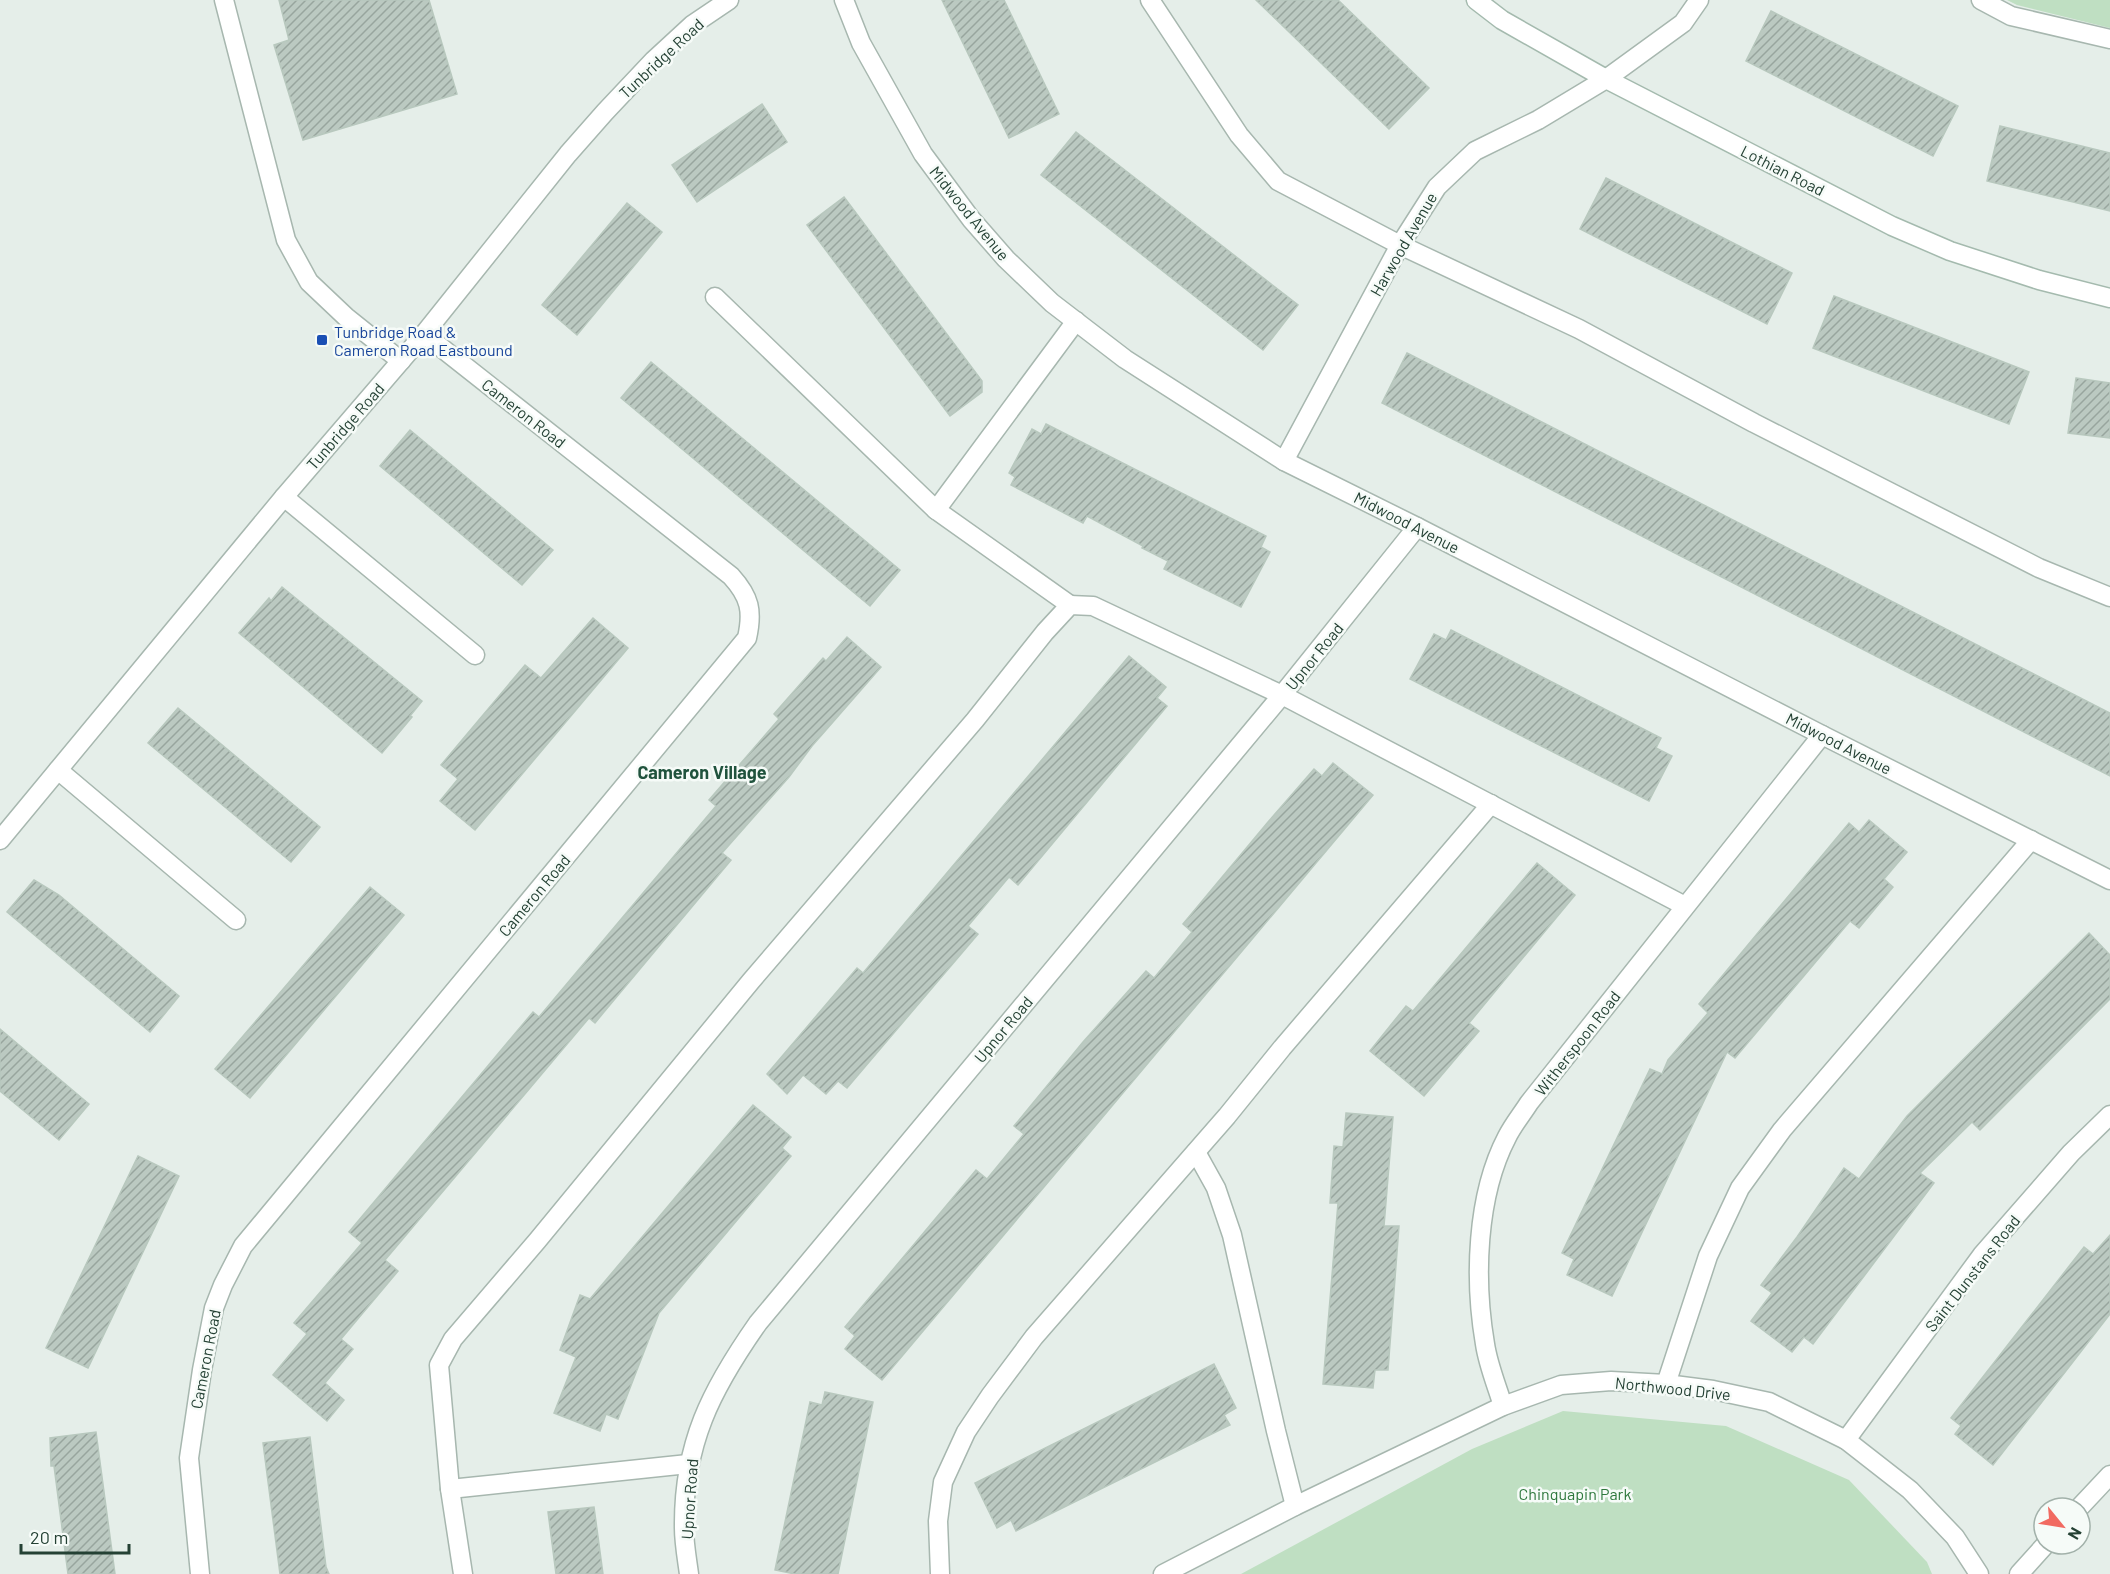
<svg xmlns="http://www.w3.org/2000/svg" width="2110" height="1574" viewBox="0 0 2110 1574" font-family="Barlow,sans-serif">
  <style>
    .green { fill: #bfdfc2 }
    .building { fill: url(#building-hatch); stroke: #b8c8be; stroke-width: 1.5 }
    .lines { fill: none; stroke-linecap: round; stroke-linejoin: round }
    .lane-casing { stroke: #a7b7af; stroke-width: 21 }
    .street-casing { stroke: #a7b7af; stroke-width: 21 }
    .secondary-casing { stroke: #a4baae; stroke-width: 21 }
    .lane { stroke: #fff; stroke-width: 18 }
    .street { stroke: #fff; stroke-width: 18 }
    .secondary { stroke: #fff; stroke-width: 18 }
    .transit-dot { fill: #1a4fb4; stroke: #f6fbf8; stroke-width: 2 }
    .labels { text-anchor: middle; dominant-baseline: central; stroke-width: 5; stroke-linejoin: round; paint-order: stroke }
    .street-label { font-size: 16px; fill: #244134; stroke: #f6fbf8 }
    .transit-label { font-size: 16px; fill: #164399; stroke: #f6fbf8; text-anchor: start }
    .park-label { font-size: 16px; fill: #2e783d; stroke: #f6fbf8 }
    .neighbourhood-label { font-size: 18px; font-weight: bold; fill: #20533d; stroke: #f6fbf8 }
  </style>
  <defs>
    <pattern id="building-hatch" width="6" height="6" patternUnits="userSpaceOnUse" patternTransform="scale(1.5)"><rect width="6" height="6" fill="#bbc9c1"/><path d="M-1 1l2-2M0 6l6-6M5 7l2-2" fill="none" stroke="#98a59e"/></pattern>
  </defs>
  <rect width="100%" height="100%" fill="#e5eee9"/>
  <g class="green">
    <path d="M2007,0H2110V28L2017,5Z"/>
    <path d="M1563,1411L1726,1426L1849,1480L1927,1562L1932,1574H1241L1472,1449Z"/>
  </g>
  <g class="building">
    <path d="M279,0H429L457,94L303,140L274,45L289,40Z"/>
    <path d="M942,0H1004L1059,114L1009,138Z"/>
    <path d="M1256,0H1338L1429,88L1389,129Z"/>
    <path d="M1771,11L1958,106L1933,156L1746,61Z"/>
    <path d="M762,104L787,142L697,202L672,165Z"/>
    <path d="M2000,126L2110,153V211L1987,181Z"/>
    <path d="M1076,132L1298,305L1263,350L1041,175Z"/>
    <path d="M1606,178L1792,273L1767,324L1580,229Z"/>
    <path d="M844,197L982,381V392L950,416L807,225Z"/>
    <path d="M627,203L662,232L577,335L542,305Z"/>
    <path d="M1834,296L2029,372L2009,424L1813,348Z"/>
    <path d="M1407,353L2110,713V776L1382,403Z"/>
    <path d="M651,362L900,570L870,606L621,398Z"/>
    <path d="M2076,378L2110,383V438L2068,433Z"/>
    <path d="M1046,424L1266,536L1261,547L1270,552L1241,607L1164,569L1168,561L1142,548L1143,546L1087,516L1083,523L1011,485L1015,477L1009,473L1032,429L1041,434Z"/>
    <path d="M410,430L553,550L522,585L380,466Z"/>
    <path d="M282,587L422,701L410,716L412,717L382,753L239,633L269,598L271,601Z"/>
    <path d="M593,618L628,648L475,830L440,801L458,779L441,765L525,665L541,678Z"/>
    <path d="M1451,630L1661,738L1656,748L1672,756L1649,801L1410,679L1434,634L1446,640Z"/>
    <path d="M847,637L881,667L812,746L789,777L722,853L731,860L604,1012L595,1023L589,1018L385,1260L398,1271L341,1339L353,1349L325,1383L344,1400L327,1421L273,1375L307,1334L294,1323L362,1243L349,1232L533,1012L539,1017L716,806L709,800L779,719L774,714L823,658L826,661Z"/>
    <path d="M1129,656L1166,687L1157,698L1167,706L1018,885L1009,877L968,926L978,934L847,1088L838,1081L826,1094L803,1075L787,1094L767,1074L857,968L863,973Z"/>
    <path d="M178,708L320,827L291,862L148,743Z"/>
    <path d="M1333,763L1373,795L882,1380L845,1349L855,1336L845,1327L976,1170L987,1179L1024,1134L1014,1126L1083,1042L1146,971L1154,978L1192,932L1183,924L1268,822L1314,769L1322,776Z"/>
    <path d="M1869,820L1907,852L1884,879L1893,887L1859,928L1850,921L1735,1058L1727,1052L1612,1296L1567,1275L1574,1259L1562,1253L1650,1069L1662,1074L1668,1060L1708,1013L1699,1004L1849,823L1859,832Z"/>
    <path d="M1537,863L1575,895L1469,1023L1479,1031L1424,1096L1370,1051L1406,1006L1413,1011Z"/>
    <path d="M34,880L59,895L179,996L150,1032L7,912Z"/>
    <path d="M370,887L404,915L250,1098L215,1069Z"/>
    <path d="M2089,933L2110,955V999L1980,1130L1972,1122L1920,1173L1934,1183L1813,1344L1804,1337L1792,1352L1751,1321L1772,1293L1761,1285L1797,1237L1844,1168L1859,1179L1907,1116Z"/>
    <path d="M0,1029L89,1104L59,1140L0,1091Z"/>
    <path d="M753,1105L791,1137L782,1148L791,1156L659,1313L618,1419L606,1414L600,1431L554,1413L576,1357L560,1350L580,1295L590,1299Z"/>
    <path d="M1346,1113L1393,1117L1384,1226H1399L1388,1370H1375L1373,1388L1323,1384L1338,1203H1330L1334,1146L1343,1147Z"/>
    <path d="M138,1156L179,1176L88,1368L46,1348Z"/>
    <path d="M2110,1235V1314L1993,1465L1955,1434L1961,1426L1951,1418L2084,1247L2093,1254Z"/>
    <path d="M1214,1364L1236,1408L1224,1415L1230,1425L1016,1531L1011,1520L997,1528L975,1483Z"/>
    <path d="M825,1392L873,1402L838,1574H795L775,1570L810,1402L822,1405Z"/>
    <path d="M96,1432L115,1574H68L54,1466H51L50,1438Z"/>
    <path d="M310,1437L326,1567L329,1574H280L263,1443Z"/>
    <path d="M594,1507L603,1574H556L548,1512Z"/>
  </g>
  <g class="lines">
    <defs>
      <g id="lane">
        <path d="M224,0L286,240L309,282L346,317L401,361"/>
        <path d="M1150,0L1239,135L1278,181L1400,245L1579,329L1754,423L2039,568L2110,597"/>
        <path d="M1981,0L2011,16L2110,39"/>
        <path d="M715,297L936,510"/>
        <path d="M284,497L475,655"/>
        <path d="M1070,605L936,510L1076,321"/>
        <path d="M58,770L236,920"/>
        <path d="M1196,1152L1216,1188L1232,1235L1276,1431L1295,1506"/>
        <path d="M1666,1384L1708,1256L1740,1188L1782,1130L2031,840"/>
        <path d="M450,1489L688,1464"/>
        <path d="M2079,1508L2110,1475"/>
        <path d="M463,1574L450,1489L439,1365L453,1339L537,1241L751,981L975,720L1045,632L1070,605L1093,606L1282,695L1685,906"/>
        <path d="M940,1574L938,1521L943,1482L966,1432L990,1396L1034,1337L1227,1116L1282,1048L1491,804"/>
        <path d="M2019,1574L2046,1544"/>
      </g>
      <g id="street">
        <path d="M844,0L861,43L923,154L971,219L1006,259L1052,303L1125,359L1284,461L1417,527L1822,735L2110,880"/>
        <path d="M1284,461L1400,245L1437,187L1475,151L1538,120L1606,79L1683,23L1699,0"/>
        <path d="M0,840L284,497L424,334L568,154L605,112L654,60L692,25L729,0"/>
        <path d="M1503,1406C1497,1386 1488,1365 1485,1344C1474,1280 1476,1196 1507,1137C1513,1125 1522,1114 1529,1103L1822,735"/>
        <path d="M1846,1440L1982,1255L2071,1153L2110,1115"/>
        <path d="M200,1574L189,1458L202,1370L214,1308L223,1285L243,1246L747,638C753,611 750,597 731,576L424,334"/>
        <path d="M689,1574C687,1559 684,1543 684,1528C683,1444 711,1390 758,1323L1282,695L1417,527"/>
        <path d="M1163,1574L1295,1506L1503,1406L1561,1385L1611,1381L1666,1384L1713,1390L1769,1402L1846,1440L1910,1490L1955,1537L1979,1574"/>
      </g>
      <path id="secondary" d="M1476,0L1502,20L1606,79L1892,226L1950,251L2039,280L2110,298"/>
    </defs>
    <use href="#lane" class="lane-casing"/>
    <use href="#street" class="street-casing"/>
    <use href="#secondary" class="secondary-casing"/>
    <use href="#lane" class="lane"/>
    <use href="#street" class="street"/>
    <use href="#secondary" class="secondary"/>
  </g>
  <rect class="transit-dot" x="316" y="334" width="12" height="12" rx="3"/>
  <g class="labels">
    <g class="street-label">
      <text transform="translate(661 58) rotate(-43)">Tunbridge Road</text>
      <text transform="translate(1783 170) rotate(27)">Lothian Road</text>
      <text transform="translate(970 213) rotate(51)">Midwood Avenue</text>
      <text transform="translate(1403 244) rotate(-60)">Harwood Avenue</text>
      <text transform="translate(524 413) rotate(38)">Cameron Road</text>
      <text transform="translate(345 426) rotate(-49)">Tunbridge Road</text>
      <text transform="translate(1407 522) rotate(27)">Midwood Avenue</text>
      <text transform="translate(1314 656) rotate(-51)">Upnor Road</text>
      <text transform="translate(1839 743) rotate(27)">Midwood Avenue</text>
      <text transform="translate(534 895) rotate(-50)">Cameron Road</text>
      <text transform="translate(1003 1029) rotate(-50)">Upnor Road</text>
      <text transform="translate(1577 1043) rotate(-52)">Witherspoon Road</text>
      <text transform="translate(1972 1273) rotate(-52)">Saint Dunstans Road</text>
      <text transform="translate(205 1359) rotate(-79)">Cameron Road</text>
      <text transform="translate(1673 1388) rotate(6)">Northwood Drive</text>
      <text transform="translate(689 1499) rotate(-86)">Upnor Road</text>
    </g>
    <g class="transit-label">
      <text x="334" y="331">Tunbridge Road &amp;<tspan x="334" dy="18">Cameron Road Eastbound</tspan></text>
    </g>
    <g class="park-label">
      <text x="1575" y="1493">Chinquapin Park</text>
    </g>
    <g class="neighbourhood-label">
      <text x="702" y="772">Cameron Village</text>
    </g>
  </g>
  <g transform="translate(2062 1526) rotate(120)"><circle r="28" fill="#f6fbf8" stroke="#a2b1aa" stroke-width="1.5"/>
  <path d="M0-4.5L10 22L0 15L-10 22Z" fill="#f16a61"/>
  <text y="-9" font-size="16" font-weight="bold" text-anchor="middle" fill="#244134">N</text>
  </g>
  <path d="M21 1544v9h108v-9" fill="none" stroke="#244134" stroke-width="3"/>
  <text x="30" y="1544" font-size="18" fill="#244134" stroke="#f6fbf8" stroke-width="4.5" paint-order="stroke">20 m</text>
</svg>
